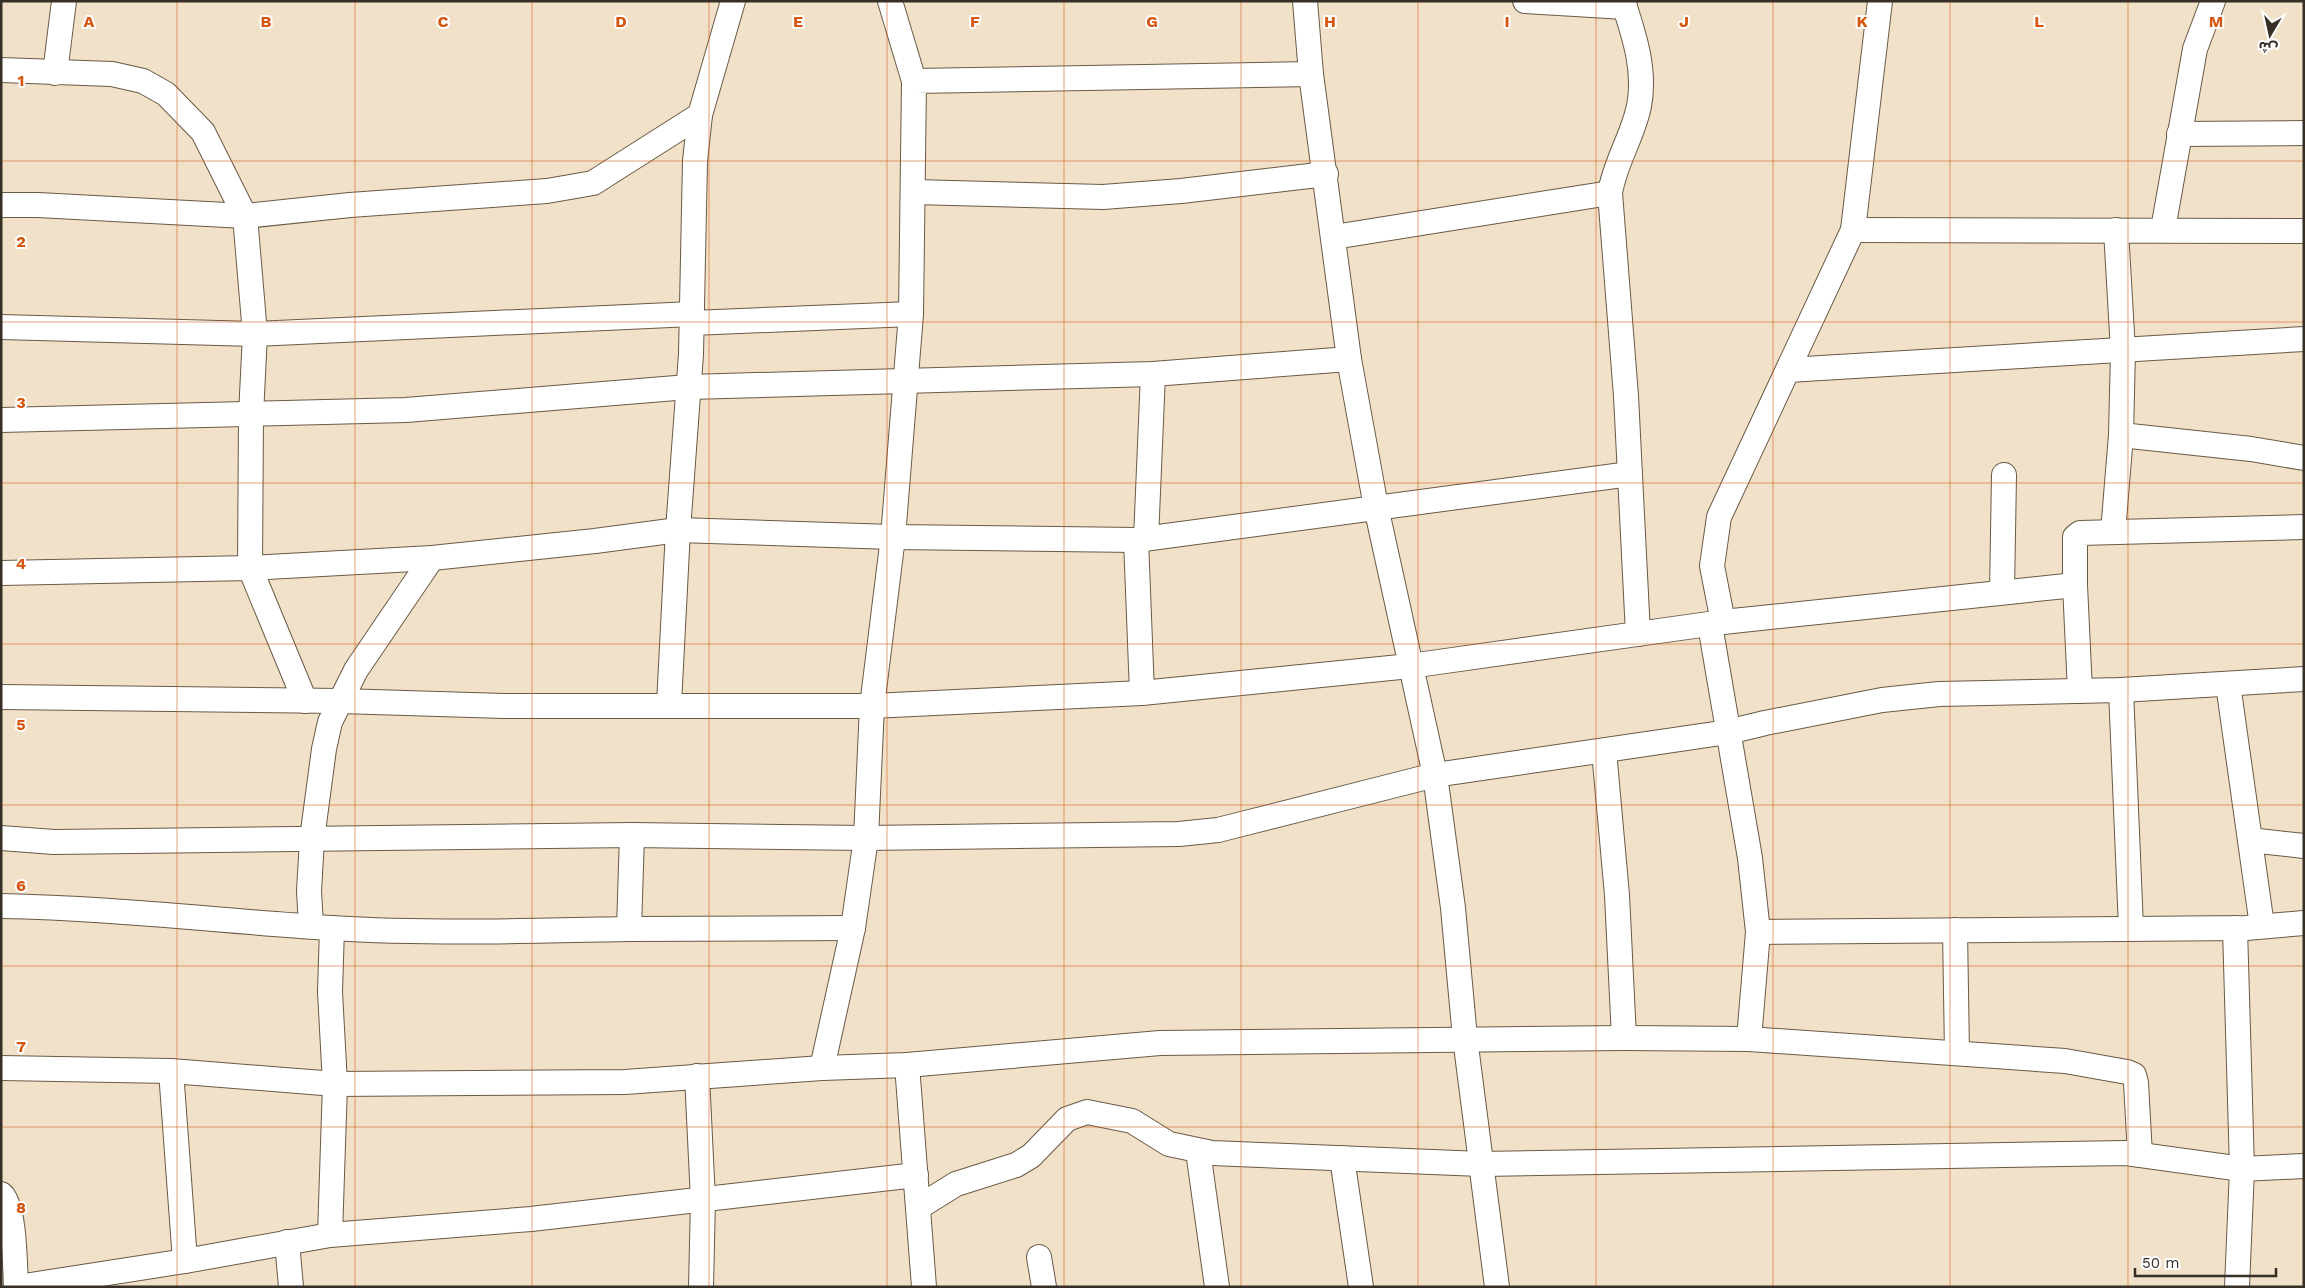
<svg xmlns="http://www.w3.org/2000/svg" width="2305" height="1288" viewBox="0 0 2305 1288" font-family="'Work Sans','Noto Sans Arabic',sans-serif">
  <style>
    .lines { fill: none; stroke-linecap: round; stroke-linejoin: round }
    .minor-casing { stroke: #695a45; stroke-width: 26 }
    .minor { stroke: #fff; stroke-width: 24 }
    .grid { fill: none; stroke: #d6550f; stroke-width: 1; stroke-opacity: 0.55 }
    .grid-label { font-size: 16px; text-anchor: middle; font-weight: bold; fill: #d6550f; stroke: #fff; stroke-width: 4; stroke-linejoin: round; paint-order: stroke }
  </style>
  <rect width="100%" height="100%" fill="#f2e1c9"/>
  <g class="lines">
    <defs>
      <g id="minor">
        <path d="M890,1L914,81"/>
        <path d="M1305,1L1311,74L1349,359L1376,507L1435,775L1453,908L1465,1038L1497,1287"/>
        <path d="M1525,1L1625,7"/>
        <path d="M1623,1C1634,35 1646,70 1639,106C1633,136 1615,162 1610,193L1626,396L1638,634"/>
        <path d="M1,70L112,74L143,81L166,94L203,132L245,216L38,205H1"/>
        <path d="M55,73L64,1"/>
        <path d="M2179,134L2304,133"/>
        <path d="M914,192L1103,197L1181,191L1326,174"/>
        <path d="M2163,229L2195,49L2213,1"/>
        <path d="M1853,230L2304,231"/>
        <path d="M1334,237L1610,193"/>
        <path d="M692,323L911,314"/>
        <path d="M1,327L255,334L692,314"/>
        <path d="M1788,370L2304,339"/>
        <path d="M1,420L406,410L688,387L1153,374L1349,359"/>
        <path d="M2121,435L2251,449L2304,458"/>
        <path d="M2113,532L2121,435L2123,351L2116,230"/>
        <path d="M1146,539L1153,374"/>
        <path d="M1136,540L1142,693"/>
        <path d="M1,573L250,568L432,558L595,541L678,530L893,537L1136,540L1630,474"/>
        <path d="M2002,592L2004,475"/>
        <path d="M1723,622L1712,566L1719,517L1853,230L1880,1"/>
        <path d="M1710,625L1750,858L1758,932L1749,1039"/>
        <path d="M2228,684L2262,926"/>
        <path d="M2121,690L2131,928"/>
        <path d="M2080,691L2075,585V537L2080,533L2304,527"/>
        <path d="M1,697L340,701L504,706H872L1142,693L1410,666L1723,622L2075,585"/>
        <path d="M305,701L250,568L251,415L255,334L245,216L350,205L547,191L593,183L700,115L733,1"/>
        <path d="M669,704L678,530L691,354L695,161L700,115"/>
        <path d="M1604,751L1617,895L1624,1038"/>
        <path d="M632,835L629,929L853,928"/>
        <path d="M1,838L54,842L632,835L866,838L1179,834L1218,830L1435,775L1728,732L1765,723L1882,700L1939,694L2121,690L2304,679"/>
        <path d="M2250,840L2304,846"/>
        <path d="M1,906C111,908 220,921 330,928C430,934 530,931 629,929"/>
        <path d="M311,926L309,891L312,839L324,749L330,722L356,670L432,558"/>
        <path d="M2235,928L2242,1169L2237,1287"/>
        <path d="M1955,930L1957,1053"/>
        <path d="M1758,932L2246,928L2304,923"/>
        <path d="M907,1065L924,1287"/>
        <path d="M1,1068L171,1071L335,1084L625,1082L822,1068L907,1065L1160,1043L1624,1038L1749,1039L2065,1061L2127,1072L2134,1075L2136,1083L2140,1155"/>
        <path d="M822,1068L853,928L866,838L872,706L893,537L911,314L914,81L1311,74"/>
        <path d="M171,1071L185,1261"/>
        <path d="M697,1076L703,1200L701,1287"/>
        <path d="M1198,1151L1217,1287"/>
        <path d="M1342,1158L1361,1287"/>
        <path d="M1,1194C15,1203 15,1269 16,1287"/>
        <path d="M919,1207L956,1184L1016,1165L1031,1156L1067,1119L1087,1112L1132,1121L1169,1144L1212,1153L1481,1164L2126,1153L2242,1169L2304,1166"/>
        <path d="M330,1235L335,1084L330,992L332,928"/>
        <path d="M287,1242L291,1287"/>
        <path d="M1039,1257L1044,1287"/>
        <path d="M18,1287L185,1261L330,1235L531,1219L916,1175"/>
      </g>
    </defs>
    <use href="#minor" class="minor-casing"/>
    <use href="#minor" class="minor"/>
  </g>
  <path class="grid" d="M177,1V1287M355,1V1287M532,1V1287M709,1V1287M887,1V1287M1064,1V1287M1241,1V1287M1418,1V1287M1596,1V1287M1773,1V1287M1950,1V1287M2128,1V1287M1,161H2304M1,322H2304M1,483H2304M1,644H2304M1,805H2304M1,966H2304M1,1127H2304"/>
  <g class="grid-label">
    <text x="89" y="27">A</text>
    <text x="266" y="27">B</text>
    <text x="443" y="27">C</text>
    <text x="621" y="27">D</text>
    <text x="798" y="27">E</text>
    <text x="975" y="27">F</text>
    <text x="1152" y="27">G</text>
    <text x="1330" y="27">H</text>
    <text x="1507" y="27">I</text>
    <text x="1684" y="27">J</text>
    <text x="1862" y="27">K</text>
    <text x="2039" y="27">L</text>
    <text x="2216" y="27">M</text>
    <text x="21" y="86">1</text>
    <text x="21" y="247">2</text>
    <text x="21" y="408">3</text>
    <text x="21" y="569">4</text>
    <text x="21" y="730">5</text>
    <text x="21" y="891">6</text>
    <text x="21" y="1052">7</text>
    <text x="21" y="1213">8</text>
  </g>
  <rect width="2305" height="1288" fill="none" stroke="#362f26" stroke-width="5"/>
  <g transform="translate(2270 35) rotate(189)" stroke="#ffffff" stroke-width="4" paint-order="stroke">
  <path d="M0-4L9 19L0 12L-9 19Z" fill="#362f26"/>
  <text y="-8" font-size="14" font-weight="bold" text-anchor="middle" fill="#362f26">ش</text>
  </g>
  <path d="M2135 1268v8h141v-8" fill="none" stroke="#362f26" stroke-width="2.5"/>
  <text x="2142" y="1268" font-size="15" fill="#362f26" stroke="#ffffff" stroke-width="4" paint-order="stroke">50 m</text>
</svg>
